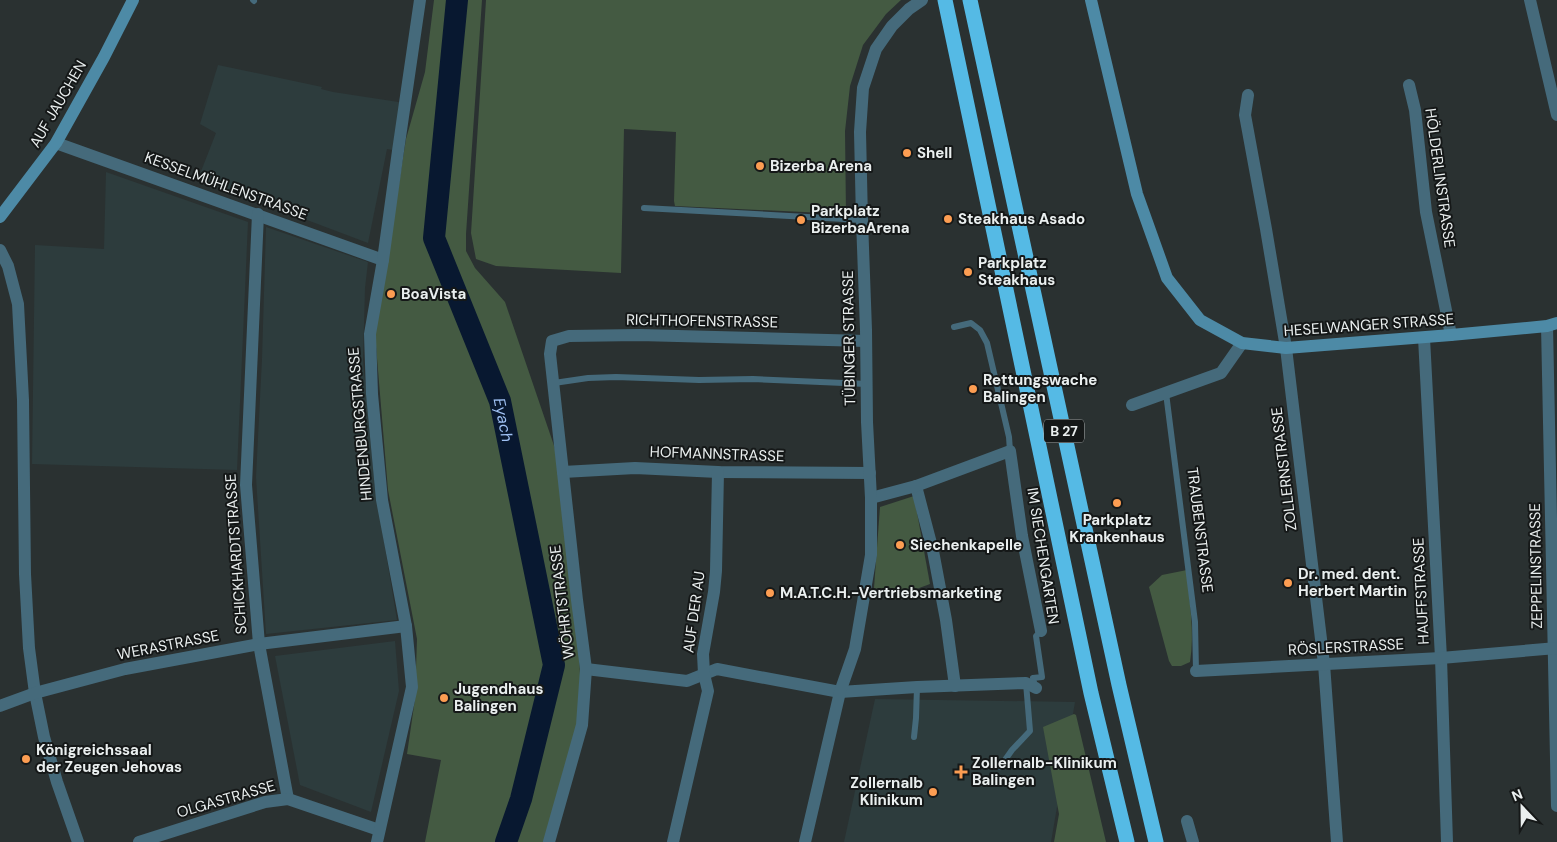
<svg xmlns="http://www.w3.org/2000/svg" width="1557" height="842" viewBox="0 0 1557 842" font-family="'DM Sans',sans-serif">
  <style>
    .built { fill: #2d3c3d }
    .green { fill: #445a42 }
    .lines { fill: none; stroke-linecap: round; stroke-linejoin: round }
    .river { stroke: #081830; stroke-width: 22 }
    .lane { stroke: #456a7b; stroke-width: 6 }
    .street { stroke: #456a7b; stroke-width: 12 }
    .secondary { stroke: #4d8aa6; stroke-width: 12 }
    .highway { stroke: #55bae5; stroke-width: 15 }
    .poi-dot { fill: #fc9d52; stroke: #151818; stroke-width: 2 }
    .labels { text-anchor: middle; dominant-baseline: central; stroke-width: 4; stroke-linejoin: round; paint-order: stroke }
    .shield { fill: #151818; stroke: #aaaeae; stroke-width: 1 }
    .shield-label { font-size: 14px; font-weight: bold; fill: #eaefef }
    .street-label { font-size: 15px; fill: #eaefef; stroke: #151818 }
    .poi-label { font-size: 15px; font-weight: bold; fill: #eaefef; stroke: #151818; text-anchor: start }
    .water-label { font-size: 16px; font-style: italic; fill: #a0c2f5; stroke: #151818 }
  </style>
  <rect width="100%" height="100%" fill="#2a3131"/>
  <g class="built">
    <path d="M218,65L322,87L321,89L333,92L405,103L398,151L387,149L368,243L198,179L216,133L200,124Z"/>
    <path d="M106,172L248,222L237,470L32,464L35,245L104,249Z"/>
    <path d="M266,227L368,262L365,288L363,360L375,487L397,620L266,634L256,477L262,359Z"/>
    <path d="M395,641L399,691L371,812L300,785L275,656Z"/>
    <path d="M875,699L1075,702L1051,842H844Z"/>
  </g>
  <g class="green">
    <path d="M434,0H482L466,234V251L475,268L505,302L563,472L577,600L582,725L549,842H425L441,760L407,754L415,699L417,639L388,490L375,334L406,139L425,72Z"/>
    <path d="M486,0H901L886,14L863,45L850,86L845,131L846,214L675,206L674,201L676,132L624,129L621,273L496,266L476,259L471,233Z"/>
    <path d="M914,496L930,584L903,594L874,588L880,507Z"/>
    <path d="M1187,570C1189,600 1195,633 1190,662L1181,666H1172L1169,661L1149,587L1162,575Z"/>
    <path d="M1074,714L1076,715L1106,842H1054L1059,814L1043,727Z"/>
  </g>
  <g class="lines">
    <path class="river" id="s1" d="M457,0L434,238L500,401L554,665L521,799L506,842"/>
    <g class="lane">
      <path d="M253,0L254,1"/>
      <path d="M644,208L862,220"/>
      <path d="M954,327L971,323L980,330L987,343L1009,437L1010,451"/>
      <path d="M554,383L588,378L616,377L699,380L753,379L867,384"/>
      <path d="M1166,393L1195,622L1196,671"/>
      <path d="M1035,687L1033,678L1042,677L1036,636L1041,631"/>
      <path d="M914,737L916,718L917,687"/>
      <path d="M1000,767L1012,750L1030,731L1026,683"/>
    </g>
    <g class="street">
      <path d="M1530,0L1557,115"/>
      <path d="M1409,85L1415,110L1426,212L1451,335"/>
      <path d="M1248,95L1245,115L1266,229L1286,348L1324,664L1337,842"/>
      <path d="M56,143L383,260"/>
      <path d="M258,214L246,485L259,644L288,799"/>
      <path d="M0,250L8,266L18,304L23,400L25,574L29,648L35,693L44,737L57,782L78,842"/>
      <path d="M1547,326L1557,806"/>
      <path d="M1424,338L1441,658L1447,842"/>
      <path d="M1132,405L1221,373L1242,343"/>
      <path d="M563,472L635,468L718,472L870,473"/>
      <path d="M916,486L933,551L946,620L955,686"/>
      <path d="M871,498L916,486L1010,451L1022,536L1041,631"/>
      <path d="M586,669L687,681L717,669L840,692L917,687L1026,683L1036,688"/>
      <path d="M1196,671L1441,658L1557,648"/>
      <path d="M0,706L35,693L125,669L259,644L406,626"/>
      <path d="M1187,821L1193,842"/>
      <path d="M139,842L265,802L288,799L379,830"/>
      <path d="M377,842L412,687L406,626L382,500L372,394L370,334L383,260L398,151L420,0"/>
      <path d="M549,842L582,725L586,669L577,600L550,354L552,341L569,336L639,335L866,341"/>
      <path d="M673,842L708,691L704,674L703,654L714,592L716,571L718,472"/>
      <path d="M805,842L840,692L855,649L871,555V498L867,422L866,330L862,220L860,132L863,88L876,49L892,26L909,9L922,0"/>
    </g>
    <g class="secondary">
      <path d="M1091,0L1137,194L1167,278L1200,320L1242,343L1286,348L1451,335L1547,326L1557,323"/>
      <path d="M0,217L56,143L104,57L133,0"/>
    </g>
    <g class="highway">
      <path d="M945,0L1091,693L1127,842"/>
      <path d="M970,0L1119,685L1156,842"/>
    </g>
  </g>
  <g class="poi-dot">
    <circle cx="907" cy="153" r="5"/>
    <circle cx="760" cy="166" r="5"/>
    <circle cx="948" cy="219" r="5"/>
    <circle cx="801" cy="220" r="5"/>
    <circle cx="968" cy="272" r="5"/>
    <circle cx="391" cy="294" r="5"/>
    <circle cx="973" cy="389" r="5"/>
    <circle cx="1117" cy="503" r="5"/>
    <circle cx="900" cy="545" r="5"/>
    <circle cx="1288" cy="583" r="5"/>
    <circle cx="770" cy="593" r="5"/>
    <circle cx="444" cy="698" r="5"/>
    <circle cx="26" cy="759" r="5"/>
    <path d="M958.5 764.5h5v5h5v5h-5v5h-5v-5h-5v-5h5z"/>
    <circle cx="933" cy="792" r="5"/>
  </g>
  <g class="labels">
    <rect class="shield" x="1044" y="419.5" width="40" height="23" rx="4"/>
    <g class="shield-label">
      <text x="1064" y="431">B 27</text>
    </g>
    <g class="street-label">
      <text transform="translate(58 104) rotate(-60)">AUF JAUCHEN</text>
      <text transform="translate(1440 178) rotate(82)">HÖLDERLINSTRASSE</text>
      <text transform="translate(226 186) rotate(20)">KESSELMÜHLENSTRASSE</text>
      <text transform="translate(702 321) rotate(1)">RICHTHOFENSTRASSE</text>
      <text transform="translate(1369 325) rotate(-4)">HESELWANGER STRASSE</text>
      <text transform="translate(849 338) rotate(-91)">TÜBINGER STRASSE</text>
      <text transform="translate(360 424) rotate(-95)">HINDENBURGSTRASSE</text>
      <text transform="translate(717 454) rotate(2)">HOFMANNSTRASSE</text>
      <text transform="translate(1284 469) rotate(-97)">ZOLLERNSTRASSE</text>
      <text transform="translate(1200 530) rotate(83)">TRAUBENSTRASSE</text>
      <text transform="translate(236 554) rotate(-94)">SCHICKHARDTSTRASSE</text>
      <text transform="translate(1043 556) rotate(81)">IM SIECHENGARTEN</text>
      <text transform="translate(1536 566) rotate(-91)">ZEPPELINSTRASSE</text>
      <text transform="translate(1421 591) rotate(-93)">HAUFFSTRASSE</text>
      <text transform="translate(562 602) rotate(-97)">WÖHRTSTRASSE</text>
      <text transform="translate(694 612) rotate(-82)">AUF DER AU</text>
      <text transform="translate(168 645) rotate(-11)">WERASTRASSE</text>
      <text transform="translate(1346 647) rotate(-3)">RÖSLERSTRASSE</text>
      <text transform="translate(226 799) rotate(-16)">OLGASTRASSE</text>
    </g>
    <g class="poi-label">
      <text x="917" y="153">Shell</text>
      <text x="770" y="166">Bizerba Arena</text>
      <text x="811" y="211">Parkplatz<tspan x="811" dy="17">BizerbaArena</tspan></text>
      <text x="958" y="219">Steakhaus Asado</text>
      <text x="978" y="263">Parkplatz<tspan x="978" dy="17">Steakhaus</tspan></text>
      <text x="401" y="294">BoaVista</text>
      <text x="983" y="380">Rettungswache<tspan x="983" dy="17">Balingen</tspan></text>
      <text x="1117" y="520" text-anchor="middle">Parkplatz<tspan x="1117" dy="17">Krankenhaus</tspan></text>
      <text x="910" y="545">Siechenkapelle</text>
      <text x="1298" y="574">Dr. med. dent.<tspan x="1298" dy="17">Herbert Martin</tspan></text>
      <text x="780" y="593">M.A.T.C.H.-Vertriebsmarketing</text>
      <text x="454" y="689">Jugendhaus<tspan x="454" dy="17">Balingen</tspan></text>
      <text x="36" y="750">Königreichssaal<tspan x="36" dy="17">der Zeugen Jehovas</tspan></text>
      <text x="972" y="763">Zollernalb-Klinikum<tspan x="972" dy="17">Balingen</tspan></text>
      <text x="923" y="783" text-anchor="end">Zollernalb<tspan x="923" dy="17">Klinikum</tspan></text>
    </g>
    <g class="water-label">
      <text stroke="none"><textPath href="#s1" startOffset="434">Eyach</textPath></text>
    </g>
  </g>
  <g transform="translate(1522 807) rotate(338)" stroke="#151818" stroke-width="4" paint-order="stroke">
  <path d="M0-4L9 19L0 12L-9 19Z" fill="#eaefef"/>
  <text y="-8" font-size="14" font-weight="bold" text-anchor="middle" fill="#eaefef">N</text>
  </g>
</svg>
